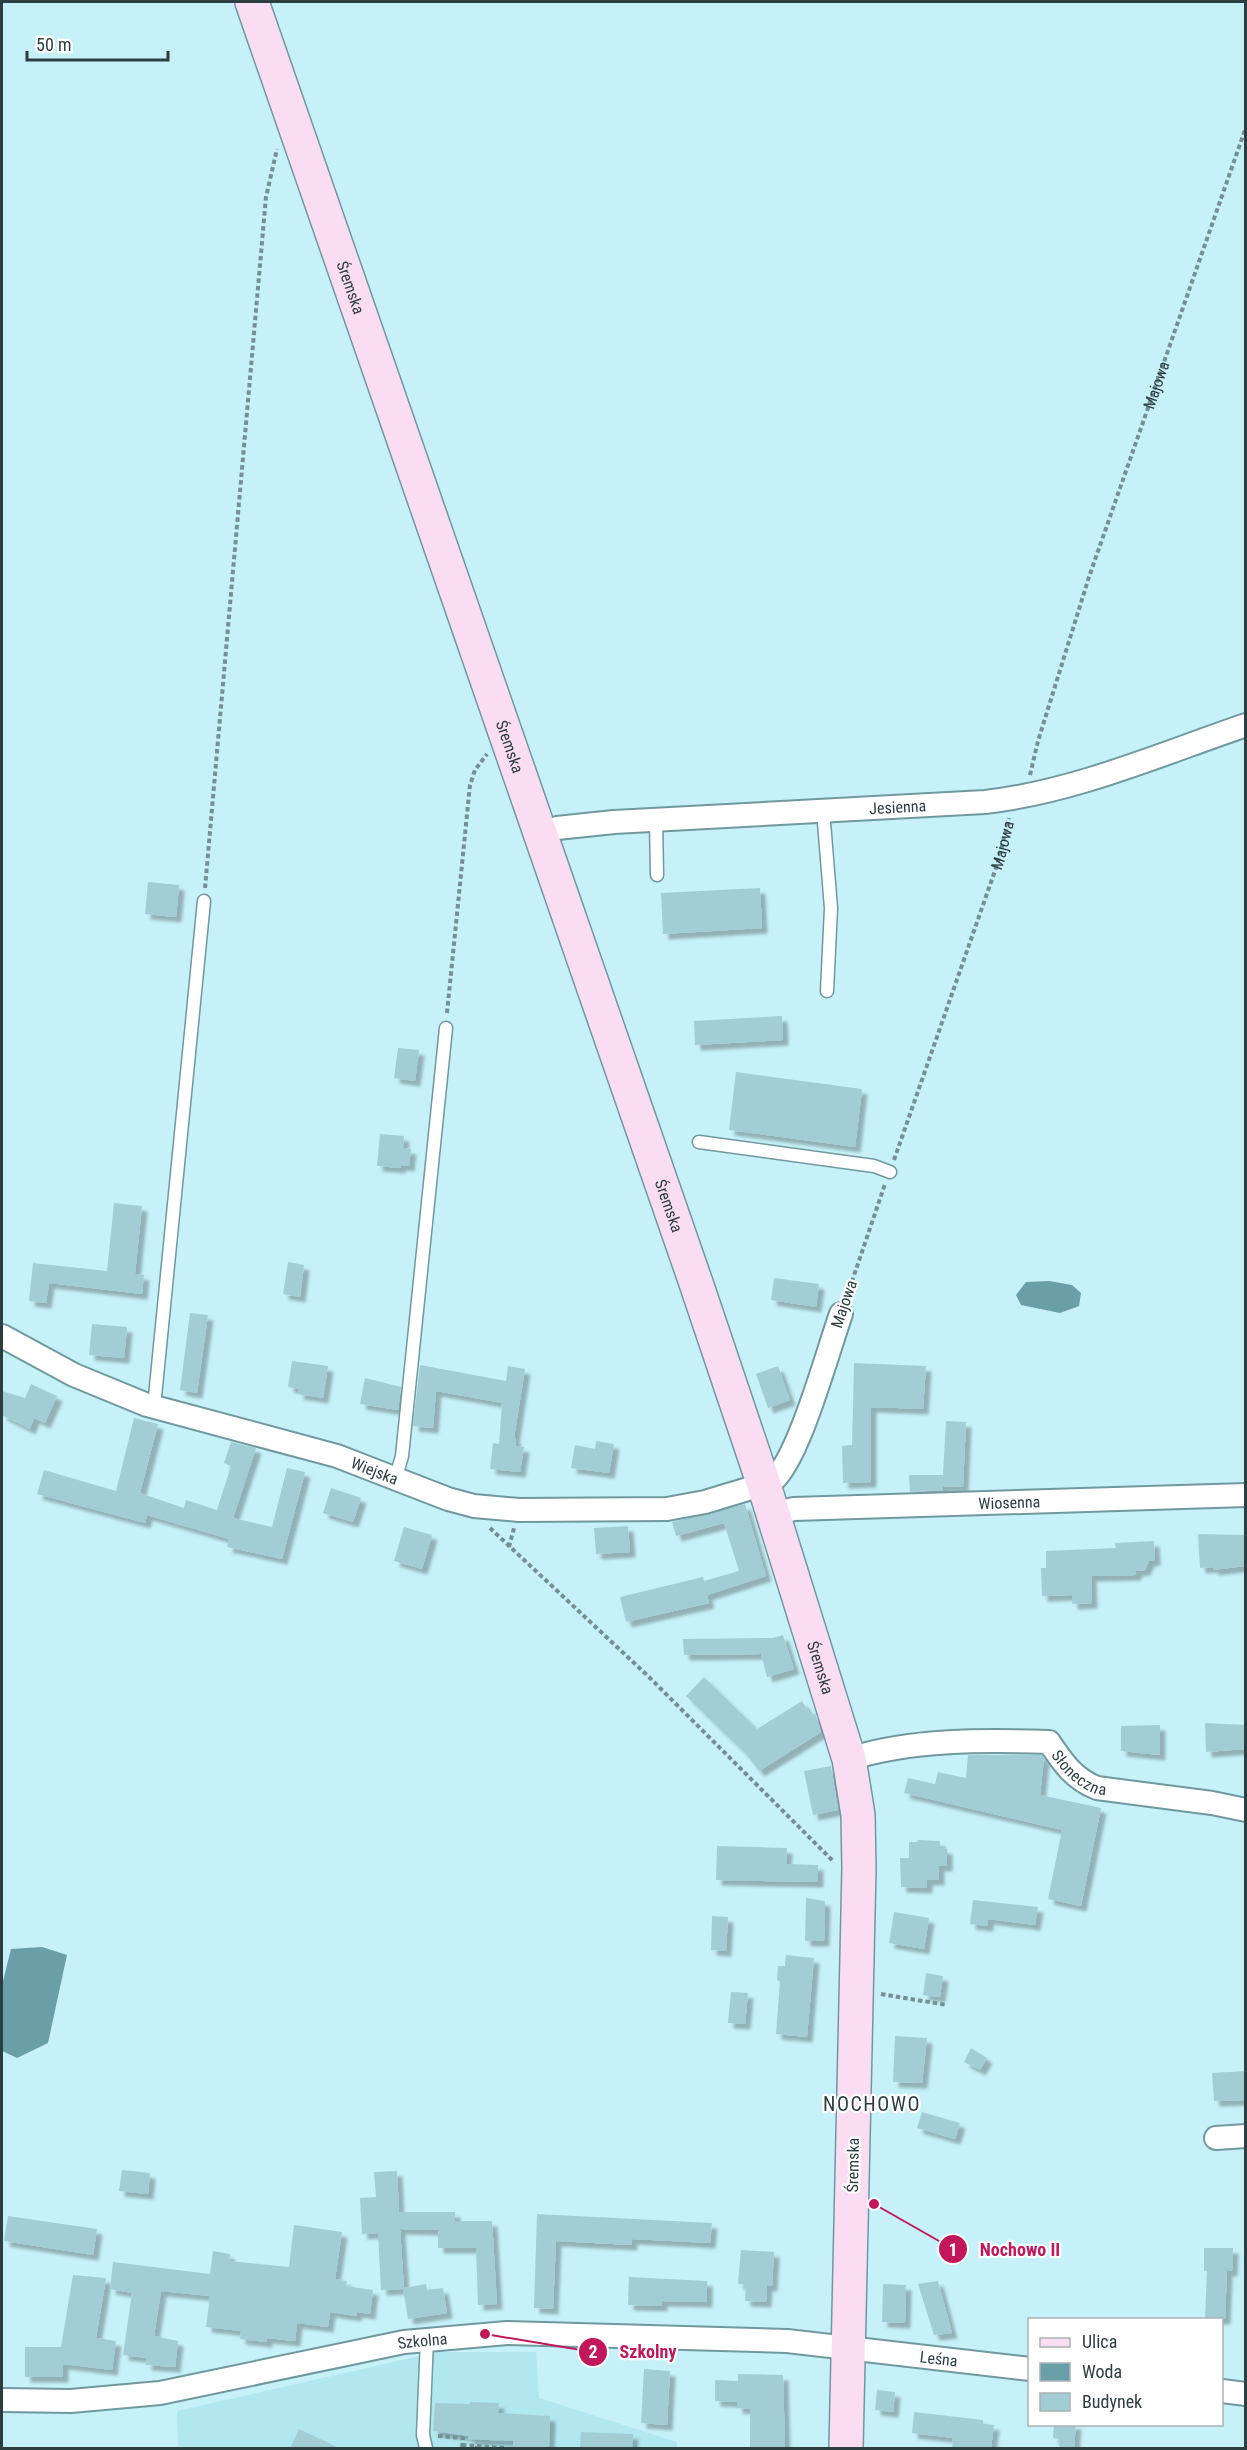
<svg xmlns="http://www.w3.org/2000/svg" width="1247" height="2450" viewBox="0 0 1247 2450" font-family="'Roboto Condensed',sans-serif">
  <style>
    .built { fill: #b1e7ef }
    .water { fill: #6b9fa8 }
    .building { fill: #a3cdd5; filter: url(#shadow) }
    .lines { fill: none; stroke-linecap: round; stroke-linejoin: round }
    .lane-casing { stroke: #70989f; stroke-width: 15 }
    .street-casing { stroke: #70989f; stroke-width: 26 }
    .secondary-casing { stroke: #70989f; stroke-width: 36 }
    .path { stroke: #739095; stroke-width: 4; stroke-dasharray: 4.5 3; stroke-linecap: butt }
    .lane { stroke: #fff; stroke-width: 12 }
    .street { stroke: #fff; stroke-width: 22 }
    .secondary { stroke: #fadcf3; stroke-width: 33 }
    .labels { text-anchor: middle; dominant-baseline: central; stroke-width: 4.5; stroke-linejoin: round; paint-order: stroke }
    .street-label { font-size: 16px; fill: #2d3e41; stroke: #fff }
    .quarter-label { font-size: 20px; letter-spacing: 1.5px; fill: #2d3e41; stroke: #fff }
    .leader { fill: none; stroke: #c2185b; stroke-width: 2 }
    .callout-dot { fill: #c2185b; stroke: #fff; stroke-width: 2 }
    .mark-label { font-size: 18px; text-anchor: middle; font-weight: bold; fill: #fff }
    .callout-label { font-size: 18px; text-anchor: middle; font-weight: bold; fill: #c2185b; stroke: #fff; stroke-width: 4.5; stroke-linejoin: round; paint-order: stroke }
  </style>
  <defs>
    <filter id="shadow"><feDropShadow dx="5.5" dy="5.5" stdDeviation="1.5" flood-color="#0004"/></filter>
  </defs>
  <rect width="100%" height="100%" fill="#c6f1f8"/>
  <path class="built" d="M438,2352H536L539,2398L677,2442V2448H178L177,2411Z"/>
  <g class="water">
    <path d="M1049,1281L1072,1285L1081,1293L1079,1306L1060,1313L1021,1305L1016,1295L1026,1282Z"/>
    <path d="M42,1947L67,1955L48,2043L17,2058L2,2051V1985L11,1949Z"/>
  </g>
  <g class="building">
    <path d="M148,882L179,885L176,917L145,914Z"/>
    <path d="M760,888L762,928L663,934L661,893Z"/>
    <path d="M782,1016L783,1040L695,1045L694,1021Z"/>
    <path d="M398,1048L419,1050L415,1081L394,1078Z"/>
    <path d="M736,1072L862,1089L855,1147L729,1130Z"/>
    <path d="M380,1134L404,1136L403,1148L411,1149L409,1166L401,1165L400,1168L377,1166Z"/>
    <path d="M114,1203L142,1206L135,1274L144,1275L142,1294L49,1283L46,1303L29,1301L33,1263L107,1271Z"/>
    <path d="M288,1262L304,1265L300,1297L283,1294Z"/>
    <path d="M774,1278L819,1284L816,1307L771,1300Z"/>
    <path d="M190,1313L208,1315L197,1393L180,1390Z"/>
    <path d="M92,1324L127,1327L124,1358L89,1355Z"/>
    <path d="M292,1361L328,1366L323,1398L298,1394L299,1389L288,1387Z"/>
    <path d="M854,1363L926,1366L923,1409L871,1407V1482L843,1483L842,1446L852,1445Z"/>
    <path d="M420,1365L506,1381L508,1366L525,1369L514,1438L516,1439L515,1446L524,1447L520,1472L490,1469L493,1443L499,1444L502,1403L436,1391L433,1428L413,1426Z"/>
    <path d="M778,1366L790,1400L768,1408L756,1374Z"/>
    <path d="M365,1378L401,1387L398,1410L360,1404Z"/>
    <path d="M31,1384L57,1396L45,1423L34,1418L30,1429L2,1415V1391L25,1398Z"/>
    <path d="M134,1418L158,1424L140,1493L184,1508L186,1500L217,1510L231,1466L224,1463L231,1442L256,1448L233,1518L272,1527L287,1468L305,1472L282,1559L227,1547L229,1539L147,1515L145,1523L37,1494L44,1470L116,1491Z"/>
    <path d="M946,1421L966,1422L963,1487L943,1486V1490L910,1492L909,1475H943Z"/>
    <path d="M596,1441L614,1444L609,1473L571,1468L575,1445L595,1449Z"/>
    <path d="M331,1488L361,1498L353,1522L323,1513Z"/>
    <path d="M745,1504L766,1576L707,1595L709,1603L626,1622L620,1597L703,1577L704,1581L739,1571L724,1523L676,1536L672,1522Z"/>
    <path d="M628,1526L630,1552L596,1554L594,1528Z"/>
    <path d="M404,1527L432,1535L422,1569L394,1561Z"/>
    <path d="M1198,1534L1245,1535V1566L1213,1570V1567L1200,1568Z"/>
    <path d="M1154,1541L1155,1560L1149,1561L1145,1570L1136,1571V1575L1091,1576L1092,1603L1072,1604V1595L1042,1596L1041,1568H1046V1551L1116,1548L1115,1543Z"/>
    <path d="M783,1635L794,1669L767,1677L761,1654L684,1655L683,1639L773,1638Z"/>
    <path d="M704,1677L757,1729L802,1701L811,1716L815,1713L821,1732L759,1771L747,1755L686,1696Z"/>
    <path d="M1205,1723L1245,1725V1749L1206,1752Z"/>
    <path d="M1160,1725V1755L1121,1751V1726Z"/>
    <path d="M968,1755H1042L1044,1759L1040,1795L1101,1808L1081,1906L1048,1899L1062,1830L904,1793L908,1778L935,1784L938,1772L966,1778Z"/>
    <path d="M831,1766L838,1810L813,1815L804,1771Z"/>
    <path d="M918,1840L940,1841V1848L947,1849V1866H939V1880H927V1888L901,1887L900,1858H909V1842H917Z"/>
    <path d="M717,1846L787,1848L786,1864L818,1865V1882L716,1880Z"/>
    <path d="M806,1898L825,1901L824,1941H805Z"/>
    <path d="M973,1900L1038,1907L1035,1925L988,1919V1926L970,1924Z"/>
    <path d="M894,1912L929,1918L924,1949L889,1943Z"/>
    <path d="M712,1916L728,1917L726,1951L711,1950Z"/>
    <path d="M786,1955L814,1958L807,2037L776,2034L780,1981L777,1980L778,1966H785Z"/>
    <path d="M926,1973L943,1976L940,1997L923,1995Z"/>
    <path d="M731,1992L748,1993L745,2024L728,2023Z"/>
    <path d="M895,2036L927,2038L922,2083L893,2082Z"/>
    <path d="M971,2048L987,2058L980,2070L964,2062Z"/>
    <path d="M1245,2071V2100L1214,2101L1212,2073Z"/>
    <path d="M922,2112L960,2123L955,2139L917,2128Z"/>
    <path d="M122,2170L150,2173L148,2194L119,2191Z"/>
    <path d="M397,2171L399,2212H455V2221H492L497,2304L478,2305L476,2248H438V2230L400,2229L404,2288L426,2284L427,2290L443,2288L447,2313L408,2319L403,2289L381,2290L378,2233L362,2234L360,2198L376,2197L374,2172Z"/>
    <path d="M537,2214L712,2223L710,2243L632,2239V2245L556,2241L553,2309L534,2308Z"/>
    <path d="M8,2216L97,2229L93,2255L4,2241Z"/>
    <path d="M294,2225L342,2232L335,2279L347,2281L346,2286L373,2290L370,2314L357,2312L356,2316L330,2312L328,2327L297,2323L295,2341L267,2338V2342L240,2339L241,2331L206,2327L210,2296L161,2291L154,2336L178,2341L175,2367L146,2365L147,2358L123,2355L132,2293L110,2289L113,2262L210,2274L213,2251L230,2254L229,2261L289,2267Z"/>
    <path d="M1204,2248H1233L1232,2271H1227L1225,2319H1205L1207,2271H1204Z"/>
    <path d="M741,2250L774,2252L772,2286H767L766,2302L745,2301L746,2284H738Z"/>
    <path d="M73,2275L106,2278L96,2338L116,2341L112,2370L63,2364V2377H25V2347H61Z"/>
    <path d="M629,2277L707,2281V2302L662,2301V2306L628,2305Z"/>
    <path d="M938,2281L952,2333L934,2335L918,2284Z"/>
    <path d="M883,2284L906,2285L905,2323L882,2322Z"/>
    <path d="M644,2369L670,2371L667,2425L641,2423Z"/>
    <path d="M738,2374L783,2375L785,2448H750V2409L737,2408V2402L715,2401V2380L738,2381Z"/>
    <path d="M877,2390L895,2392L893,2412L875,2410Z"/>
    <path d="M470,2402L499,2403L498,2413L550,2416L549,2448H513V2441L468,2439L469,2436L433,2431L435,2403L470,2404Z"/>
    <path d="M914,2412L983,2420V2424L994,2425L991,2448H952L953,2438L912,2433Z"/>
    <path d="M1054,2424H1076L1074,2448H1059L1060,2439L1053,2438Z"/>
    <path d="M299,2429L339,2448H290Z"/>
    <path d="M581,2432L633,2434L632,2448H580Z"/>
  </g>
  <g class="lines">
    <defs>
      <g id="lane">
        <path d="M823,810L831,908L827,991"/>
        <path d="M656,820L657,875"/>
        <path d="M699,1142L874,1166L890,1172"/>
        <path d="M154,1407L204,901"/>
        <path d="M396,1477L402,1456L446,1028"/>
        <path d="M426,2448L423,2435L427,2339"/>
      </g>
      <g id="street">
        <path id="s3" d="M539,833L557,828L614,822L985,802C1074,792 1161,754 1246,725"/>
        <path id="s4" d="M2,1336L74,1375L147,1405L337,1456L448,1499L474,1506L519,1510L667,1509L705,1502L771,1482C798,1463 828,1350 841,1314"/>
        <path id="s5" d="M773,1514L794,1509L1246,1495"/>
        <path id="s6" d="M849,1759C912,1739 984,1740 1049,1742C1063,1763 1074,1779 1097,1788L1212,1803L1246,1810"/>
        <path d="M1216,2138L1246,2136"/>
        <path d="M1222,2391L1246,2394"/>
        <path id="s7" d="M2,2400L71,2401L160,2393L404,2342L507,2333L787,2341L1030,2369"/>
      </g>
      <g id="secondary">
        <path id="s8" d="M252,2L696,1283L764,1485L849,1759L858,1815L859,1868L846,2448"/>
      </g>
    </defs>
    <use href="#lane" class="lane-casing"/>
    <use href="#street" class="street-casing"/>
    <use href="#secondary" class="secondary-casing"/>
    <g class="path">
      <path id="s1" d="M1030,775L1038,741L1089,577L1246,127"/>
      <path d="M205,888L266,197L277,149"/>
      <path d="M447,1013L470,785L475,770L487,754"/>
      <path id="s2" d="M894,1160L998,862L1009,818"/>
      <path d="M847,1296L885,1184"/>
      <path d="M490,1528L648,1676L833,1861"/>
      <path d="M509,1547L514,1528"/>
      <path d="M881,1994L947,2005"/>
      <path d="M438,2436L463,2438L462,2448"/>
      <path d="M462,2445L477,2446V2448"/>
      <path d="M477,2446L505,2448"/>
    </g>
    <use href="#lane" class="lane"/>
    <use href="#street" class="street"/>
    <use href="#secondary" class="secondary"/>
  </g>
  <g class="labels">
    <g class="street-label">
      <text stroke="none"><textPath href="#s8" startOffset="302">Śremska</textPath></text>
      <text stroke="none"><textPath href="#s1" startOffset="410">Majowa</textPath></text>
      <text stroke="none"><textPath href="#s8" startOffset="788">Śremska</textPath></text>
      <text stroke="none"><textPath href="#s3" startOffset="360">Jesienna</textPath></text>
      <text stroke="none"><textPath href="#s2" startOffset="333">Majowa</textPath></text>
      <text stroke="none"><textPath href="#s8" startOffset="1274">Śremska</textPath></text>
      <text transform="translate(844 1304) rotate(-71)">Majowa</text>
      <text stroke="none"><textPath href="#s4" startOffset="398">Wiejska</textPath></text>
      <text stroke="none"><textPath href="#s5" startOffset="237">Wiosenna</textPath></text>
      <text stroke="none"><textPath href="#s8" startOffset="1760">Śremska</textPath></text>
      <text stroke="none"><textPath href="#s6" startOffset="246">Słoneczna</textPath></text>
      <text transform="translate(853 2165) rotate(-89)">Śremska</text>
      <text stroke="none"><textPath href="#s7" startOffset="426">Szkolna</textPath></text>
      <text stroke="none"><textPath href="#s7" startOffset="944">Leśna</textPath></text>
    </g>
    <g class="quarter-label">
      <text x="872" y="2104">NOCHOWO</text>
    </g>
  </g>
  <path class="leader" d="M874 2204L953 2249M485 2334L593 2352"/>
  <g class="callout-dot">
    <circle cx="874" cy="2204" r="6"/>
    <circle cx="485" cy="2334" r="6"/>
    <circle cx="953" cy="2249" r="15"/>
    <circle cx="593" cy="2352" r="15"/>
  </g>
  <g class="mark-label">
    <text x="953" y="2256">1</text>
    <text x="593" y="2358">2</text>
  </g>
  <g class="callout-label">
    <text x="1020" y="2256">Nochowo II</text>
    <text x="648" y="2358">Szkolny</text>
  </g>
  <rect width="1247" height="2450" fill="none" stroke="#2d3e41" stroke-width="6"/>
  <rect x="1028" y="2318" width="195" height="108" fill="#ffffff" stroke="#abb2b3" stroke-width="1.5"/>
  <rect x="1040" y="2338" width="30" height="9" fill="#fadcf3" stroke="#abb2b3" stroke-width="1.5"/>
  <text x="1082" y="2348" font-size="18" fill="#2d3e41">Ulica</text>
  <rect x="1040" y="2363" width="30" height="18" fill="#6b9fa8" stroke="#abb2b3" stroke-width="1.5"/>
  <text x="1082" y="2378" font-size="18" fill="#2d3e41">Woda</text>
  <rect x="1040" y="2393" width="30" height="18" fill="#a3cdd5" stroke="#abb2b3" stroke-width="1.5"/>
  <text x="1082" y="2408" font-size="18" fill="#2d3e41">Budynek</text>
  <path d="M27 51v9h141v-9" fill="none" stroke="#2d3e41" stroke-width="3"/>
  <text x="36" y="51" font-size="18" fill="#2d3e41" stroke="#ffffff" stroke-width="4.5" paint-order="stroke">50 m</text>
</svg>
